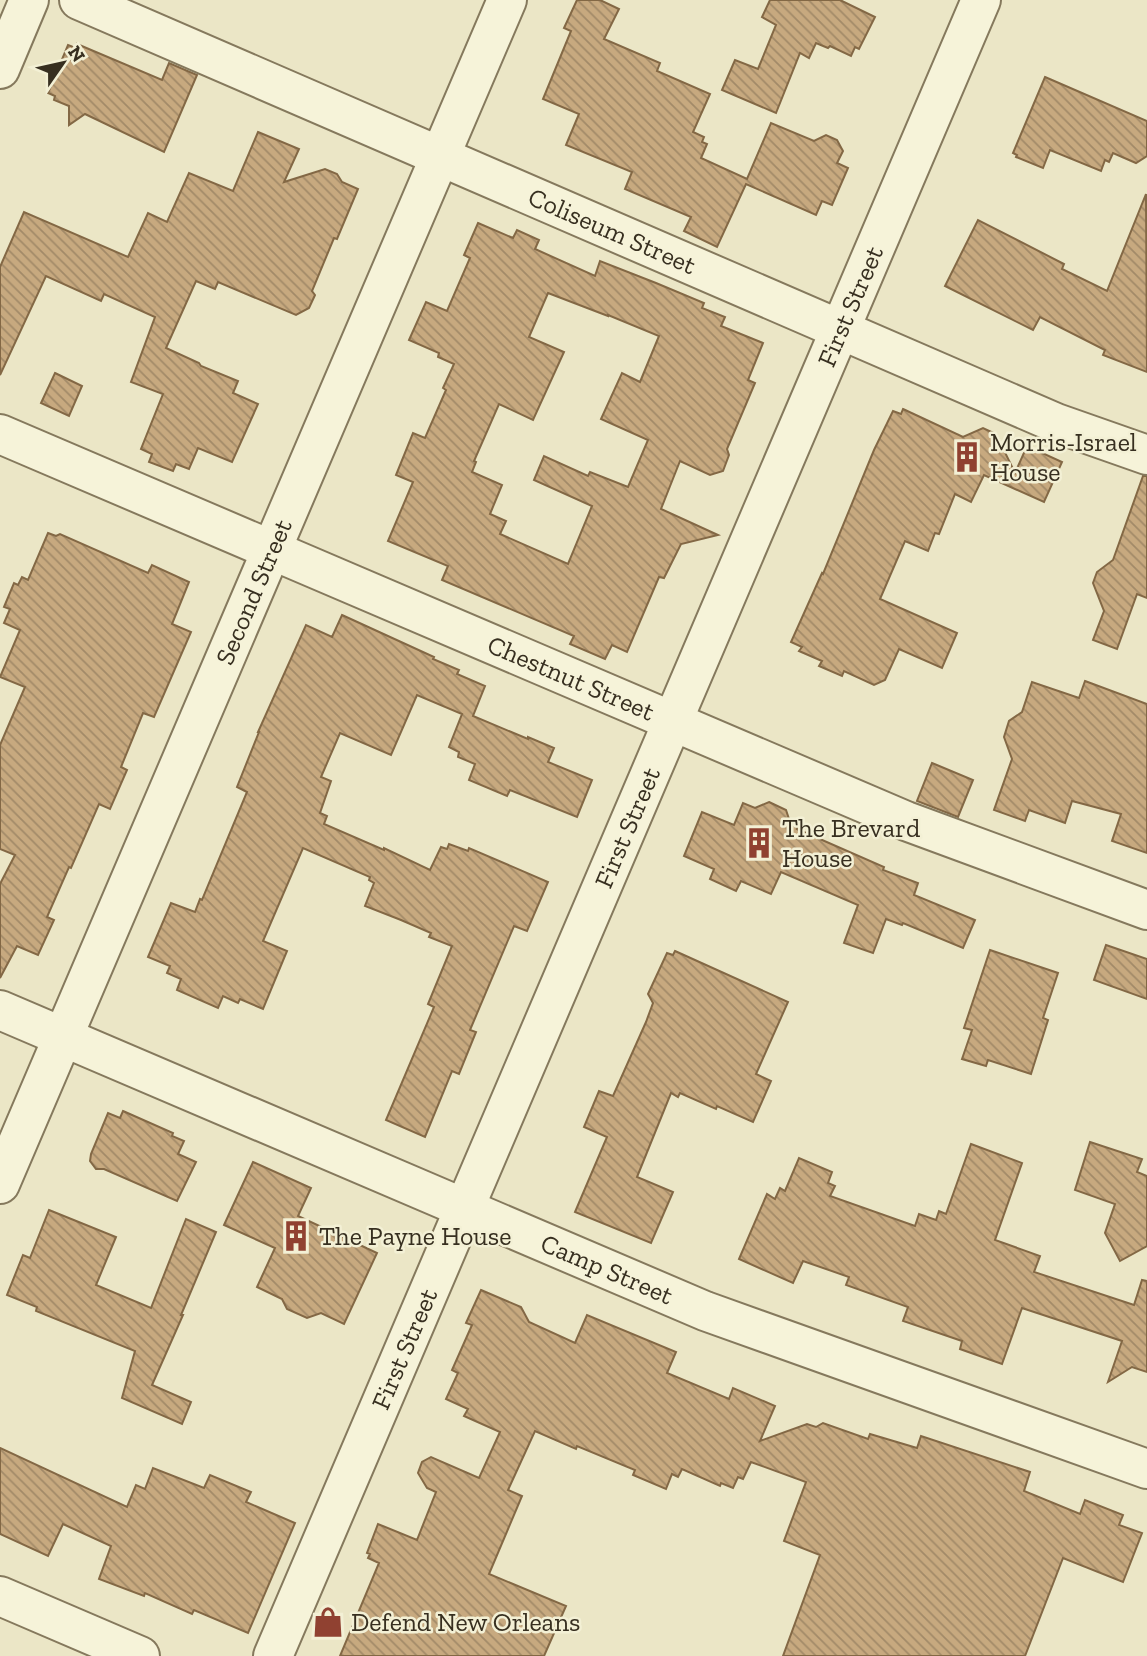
<svg xmlns="http://www.w3.org/2000/svg" width="1147" height="1656" viewBox="0 0 1147 1656" font-family="'Zilla Slab',serif">
  <style>
    .building { fill: url(#building-back-hatch); stroke: #836845; stroke-width: 2; fill-rule: evenodd }
    .lines { fill: none; stroke-linecap: round; stroke-linejoin: round }
    .minor-casing { stroke: #85795d; stroke-width: 42 }
    .minor { stroke: #f6f3d9; stroke-width: 38 }
    .labels { text-anchor: middle; dominant-baseline: central; stroke-width: 5; stroke-linejoin: round; paint-order: stroke }
    .street-label { font-size: 26px; fill: #372f20; stroke: #f3f0d5 }
    .poi-label { font-size: 26px; fill: #372f20; stroke: #f3f0d5; text-anchor: start }
  </style>
  <defs>
    <pattern id="building-back-hatch" width="6" height="6" patternUnits="userSpaceOnUse" patternTransform="scale(1.75)"><rect width="6" height="6" fill="#c7a97f"/><path d="M-1 5l2 2M0 0l6 6M5-1l2 2" fill="none" stroke="#a28a68"/></pattern>
  </defs>
  <rect width="100%" height="100%" fill="#ebe6c6"/>
  <g class="building">
    <path d="M577,0H600L619,9L604,39L660,63L657,71L710,94L693,132L704,137L702,142L707,144L701,158L747,179L771,123L814,141L826,135L837,140L843,151L837,163L848,168L832,205L822,201L816,215L746,184L717,247L684,231L691,217L625,189L632,172L566,145L579,114L543,99L571,31L564,28Z"/>
    <path d="M770,0H840L875,17L859,49L855,47L851,56L830,46L828,48L816,43L809,58L800,53L776,113L722,90L735,60L758,69L776,25L762,17Z"/>
    <path d="M77,44L162,80L169,63L197,75L164,152L85,114L69,125V106L54,100L55,96L48,93L68,45L76,48Z"/>
    <path d="M1045,77L1147,121V156L1136,163L1113,153L1109,162L1105,160L1101,171L1050,150L1043,168L1016,157L1017,155L1013,153Z"/>
    <path d="M258,132L299,149L284,182L325,169L337,174L342,182L358,189L337,239L334,238L312,291L315,295L309,308L296,315L218,282L215,289L196,281L166,348L199,363L201,366L238,381L233,393L258,404L232,462L198,448L189,469L176,464L173,471L149,462L152,454L141,449L163,394L131,382L155,317L104,294L101,301L46,276L0,375V267L24,212L128,257L148,213L167,222L189,173L233,191Z"/>
    <path d="M1146,194L1147,372L1103,355L1105,350L1040,317L1033,330L945,286L978,220L1064,264L1062,269L1107,291Z"/>
    <path d="M478,223L513,238L517,230L539,240L535,249L595,276L600,261L656,283L704,303L702,308L725,317L721,326L763,343L748,380L755,383L727,449L729,455L723,471L710,475L680,461L661,509L718,535L681,544L664,578L659,577L627,652L612,645L605,659L570,644L574,636L442,580L448,566L388,541L413,482L396,475L413,433L425,438L446,390L443,388L454,364L438,357L439,353L409,340L426,302L447,311L470,258L464,255ZM548,293L608,316V315L659,336L640,382L622,373L601,419L648,440L628,487L590,472L588,476L544,456L534,480L592,506L568,564L500,534L506,521L490,514L502,485L472,472L476,462L474,461L499,404L533,420L564,352L529,337Z"/>
    <path d="M55,373L82,386L69,416L41,403Z"/>
    <path d="M903,409L963,437L983,428L996,434L1015,473L1027,446L1062,462L1044,502L984,475L971,502L955,494L939,534L935,533L928,551L905,541L880,599L957,633L942,668L899,649L885,680L874,685L844,671L842,676L819,666L822,661L799,651L802,647L791,642L822,573L823,574L874,450L893,411L901,414Z"/>
    <path d="M1143,476H1147V598L1137,594L1117,649L1093,640L1104,611L1093,583L1097,572L1113,560Z"/>
    <path d="M48,533L56,536L60,534L148,573L152,565L189,582L172,624L191,632L154,717L143,713L121,767L127,770L110,809L99,804L71,868L69,867L47,917L54,920L38,955L17,946L0,978V884L15,855L0,849V745L25,687L0,677L20,630L4,623L10,609L4,607L14,583L18,585L22,577L28,580Z"/>
    <path d="M342,615L434,657L433,659L459,670L457,674L485,686L473,716L528,739V737L554,748L548,762L592,780L577,817L510,790L507,796L469,780L475,764L458,757L459,752L449,747L462,714L417,695L391,755L340,733L321,777L331,781L320,813L327,816L324,824L384,850V848L430,870L441,847L447,849L449,844L468,851L469,848L548,882L527,931L514,926L470,1030L476,1032L459,1074L452,1071L425,1137L386,1120L434,1007L428,1004L452,946L429,937L431,933L401,920L365,906L374,883L369,880L370,877L303,848L263,941L287,951L263,1009L240,999L238,1003L223,996L218,1008L177,990L181,979L167,973L170,966L148,957L171,903L195,912L200,899L202,900L247,792L237,787L259,732H258L306,625L332,637Z"/>
    <path d="M1085,681L1147,704V853L1112,841L1121,814L1072,801L1065,823L1029,810L1025,821L994,810L1012,759L1004,737L1009,721L1022,712L1032,682L1079,698Z"/>
    <path d="M932,763L973,780L958,817L917,801Z"/>
    <path d="M769,802L786,810L790,822L799,826L797,829L884,867L883,870L918,883L914,895L975,920L963,948L903,923L902,925L886,919L873,953L844,943L858,905L781,872L771,894L741,881L736,891L710,879L714,869L684,856L702,812L734,825L743,803L755,808Z"/>
    <path d="M1106,945L1147,959V999L1094,980Z"/>
    <path d="M990,950L1058,973L1043,1018L1048,1020L1031,1074L988,1060L986,1066L962,1059L972,1030L964,1028Z"/>
    <path d="M675,951L788,1002L756,1074L771,1081L753,1122L717,1106L716,1109L680,1093L678,1097L671,1093L637,1177L673,1192L651,1243L575,1212L607,1137L584,1127L599,1091L613,1096L646,1022L653,1003L648,994L667,953L673,955Z"/>
    <path d="M123,1111L173,1133L172,1136L184,1141L178,1154L196,1162L177,1201L104,1169H96L90,1161L91,1154L108,1113L120,1118Z"/>
    <path d="M1090,1142L1142,1159L1137,1172L1147,1176V1246L1120,1261L1105,1233L1115,1204L1075,1190Z"/>
    <path d="M971,1144L1022,1163L995,1240L1040,1256L1034,1272L1134,1305L1142,1280L1147,1281V1372L1132,1367L1108,1382L1122,1341L1022,1308L1002,1364L960,1349L962,1341L903,1321L908,1307L846,1285L849,1277L803,1261L793,1283L739,1259L767,1194L775,1199L780,1188L785,1191L799,1158L832,1172L828,1183L835,1186L830,1196L915,1226L919,1214L936,1220L939,1211L946,1214Z"/>
    <path d="M253,1162L311,1188L298,1216L377,1253L344,1324L321,1313L307,1318L287,1309L282,1299L257,1287L275,1248L224,1225Z"/>
    <path d="M49,1210L116,1237L96,1285L151,1308L186,1219L216,1232L181,1315H183L152,1385L191,1402L182,1424L122,1398L135,1351L36,1311L37,1307L7,1295L23,1255L30,1258Z"/>
    <path d="M481,1290L521,1307L529,1322L575,1343L587,1315L676,1352L667,1373L729,1399L733,1388L775,1406L760,1441L807,1424L816,1427L823,1423L868,1439L870,1434L917,1448L921,1436L1030,1472L1024,1491L1080,1514L1085,1500L1123,1515L1119,1525L1142,1533L1123,1582L1063,1558L1025,1656H783L820,1555L784,1541L806,1482L751,1462L743,1479L738,1477L733,1488L721,1483L720,1486L682,1469L678,1477L672,1474L666,1489L633,1475L635,1470L577,1446L576,1449L535,1431L508,1490L522,1496L489,1574L566,1606L544,1656H340L379,1563L368,1558L370,1554L367,1553L378,1524L417,1540L436,1492L427,1488L418,1473L422,1462L431,1457L479,1478L500,1432L464,1416L468,1409L446,1399L458,1373L452,1370L472,1325L466,1323Z"/>
    <path d="M0,1448L127,1507L136,1485L145,1489L153,1468L204,1488L210,1475L251,1492L246,1502L295,1523L248,1633L194,1610L192,1614L145,1593L144,1596L99,1579L111,1546L63,1524L48,1556L0,1534Z"/>
  </g>
  <g class="lines">
    <defs>
      <g id="minor">
        <path id="s1" d="M79,0L1056,423L1147,455"/>
        <path d="M0,69L29,0"/>
        <path id="s2" d="M0,434L906,821L1147,910"/>
        <path id="s3" d="M0,1010L705,1311L1147,1469"/>
        <path id="s4" d="M0,1184L507,0"/>
        <path d="M0,1596L140,1656"/>
        <path id="s5" d="M273,1656L981,0"/>
      </g>
    </defs>
    <use href="#minor" class="minor-casing"/>
    <use href="#minor" class="minor"/>
  </g>
  <defs>
    <symbol id="building-bare" viewBox="-9 -9 18 18"><path d="M-4-6H4V6H1V3H-1V6H-4ZM-2.5-4.3h1.7v1.8h-1.7ZM.8-4.3h1.7v1.8H.8ZM-2.5-1h1.7V.8h-1.7ZM.8-1h1.7V.8H.8Z" fill="#904131" stroke="#f3f0d5" stroke-width="2.5" paint-order="stroke"/></symbol>
    <symbol id="shop-bare" viewBox="-9 -9 18 18"><path d="M-5-2.5h2.3a2.7 3.5 0 0 1 5.4 0H5L5.5 6h-11ZM-1.5-2.5h3a1.5 2.3 0 0 0-3 0Z" fill="#904131" stroke="#f3f0d5" stroke-width="2.5" paint-order="stroke"/></symbol>
  </defs>
  <g fill-rule="evenodd">
    <use href="#building-bare" x="945" y="435" width="44" height="44"/>
    <use href="#building-bare" x="737" y="821" width="44" height="44"/>
    <use href="#building-bare" x="274" y="1214" width="44" height="44"/>
    <use href="#shop-bare" x="306" y="1600" width="44" height="44"/>
  </g>
  <g class="labels">
    <g class="street-label">
      <text stroke="none"><textPath href="#s1" startOffset="581">Coliseum Street</textPath></text>
      <text stroke="none"><textPath href="#s5" startOffset="1468">First Street</textPath></text>
      <text stroke="none"><textPath href="#s4" startOffset="644">Second Street</textPath></text>
      <text stroke="none"><textPath href="#s2" startOffset="621">Chestnut Street</textPath></text>
      <text stroke="none"><textPath href="#s5" startOffset="901">First Street</textPath></text>
      <text stroke="none"><textPath href="#s3" startOffset="660">Camp Street</textPath></text>
      <text stroke="none"><textPath href="#s5" startOffset="334">First Street</textPath></text>
    </g>
    <g class="poi-label">
      <text x="990" y="442">Morris-Israel<tspan x="990" dy="30">House</tspan></text>
      <text x="782" y="828">The Brevard<tspan x="782" dy="30">House</tspan></text>
      <text x="319" y="1236">The Payne House</text>
      <text x="351" y="1622">Defend New Orleans</text>
    </g>
  </g>
  <g transform="translate(63 63) rotate(56)" stroke="#f3f0d5" stroke-width="5" paint-order="stroke">
  <path d="M0-5L12 26L0 18L-12 26Z" fill="#372f20"/>
  <text y="-10" font-size="19" font-weight="bold" text-anchor="middle" fill="#372f20">N</text>
  </g>
</svg>
